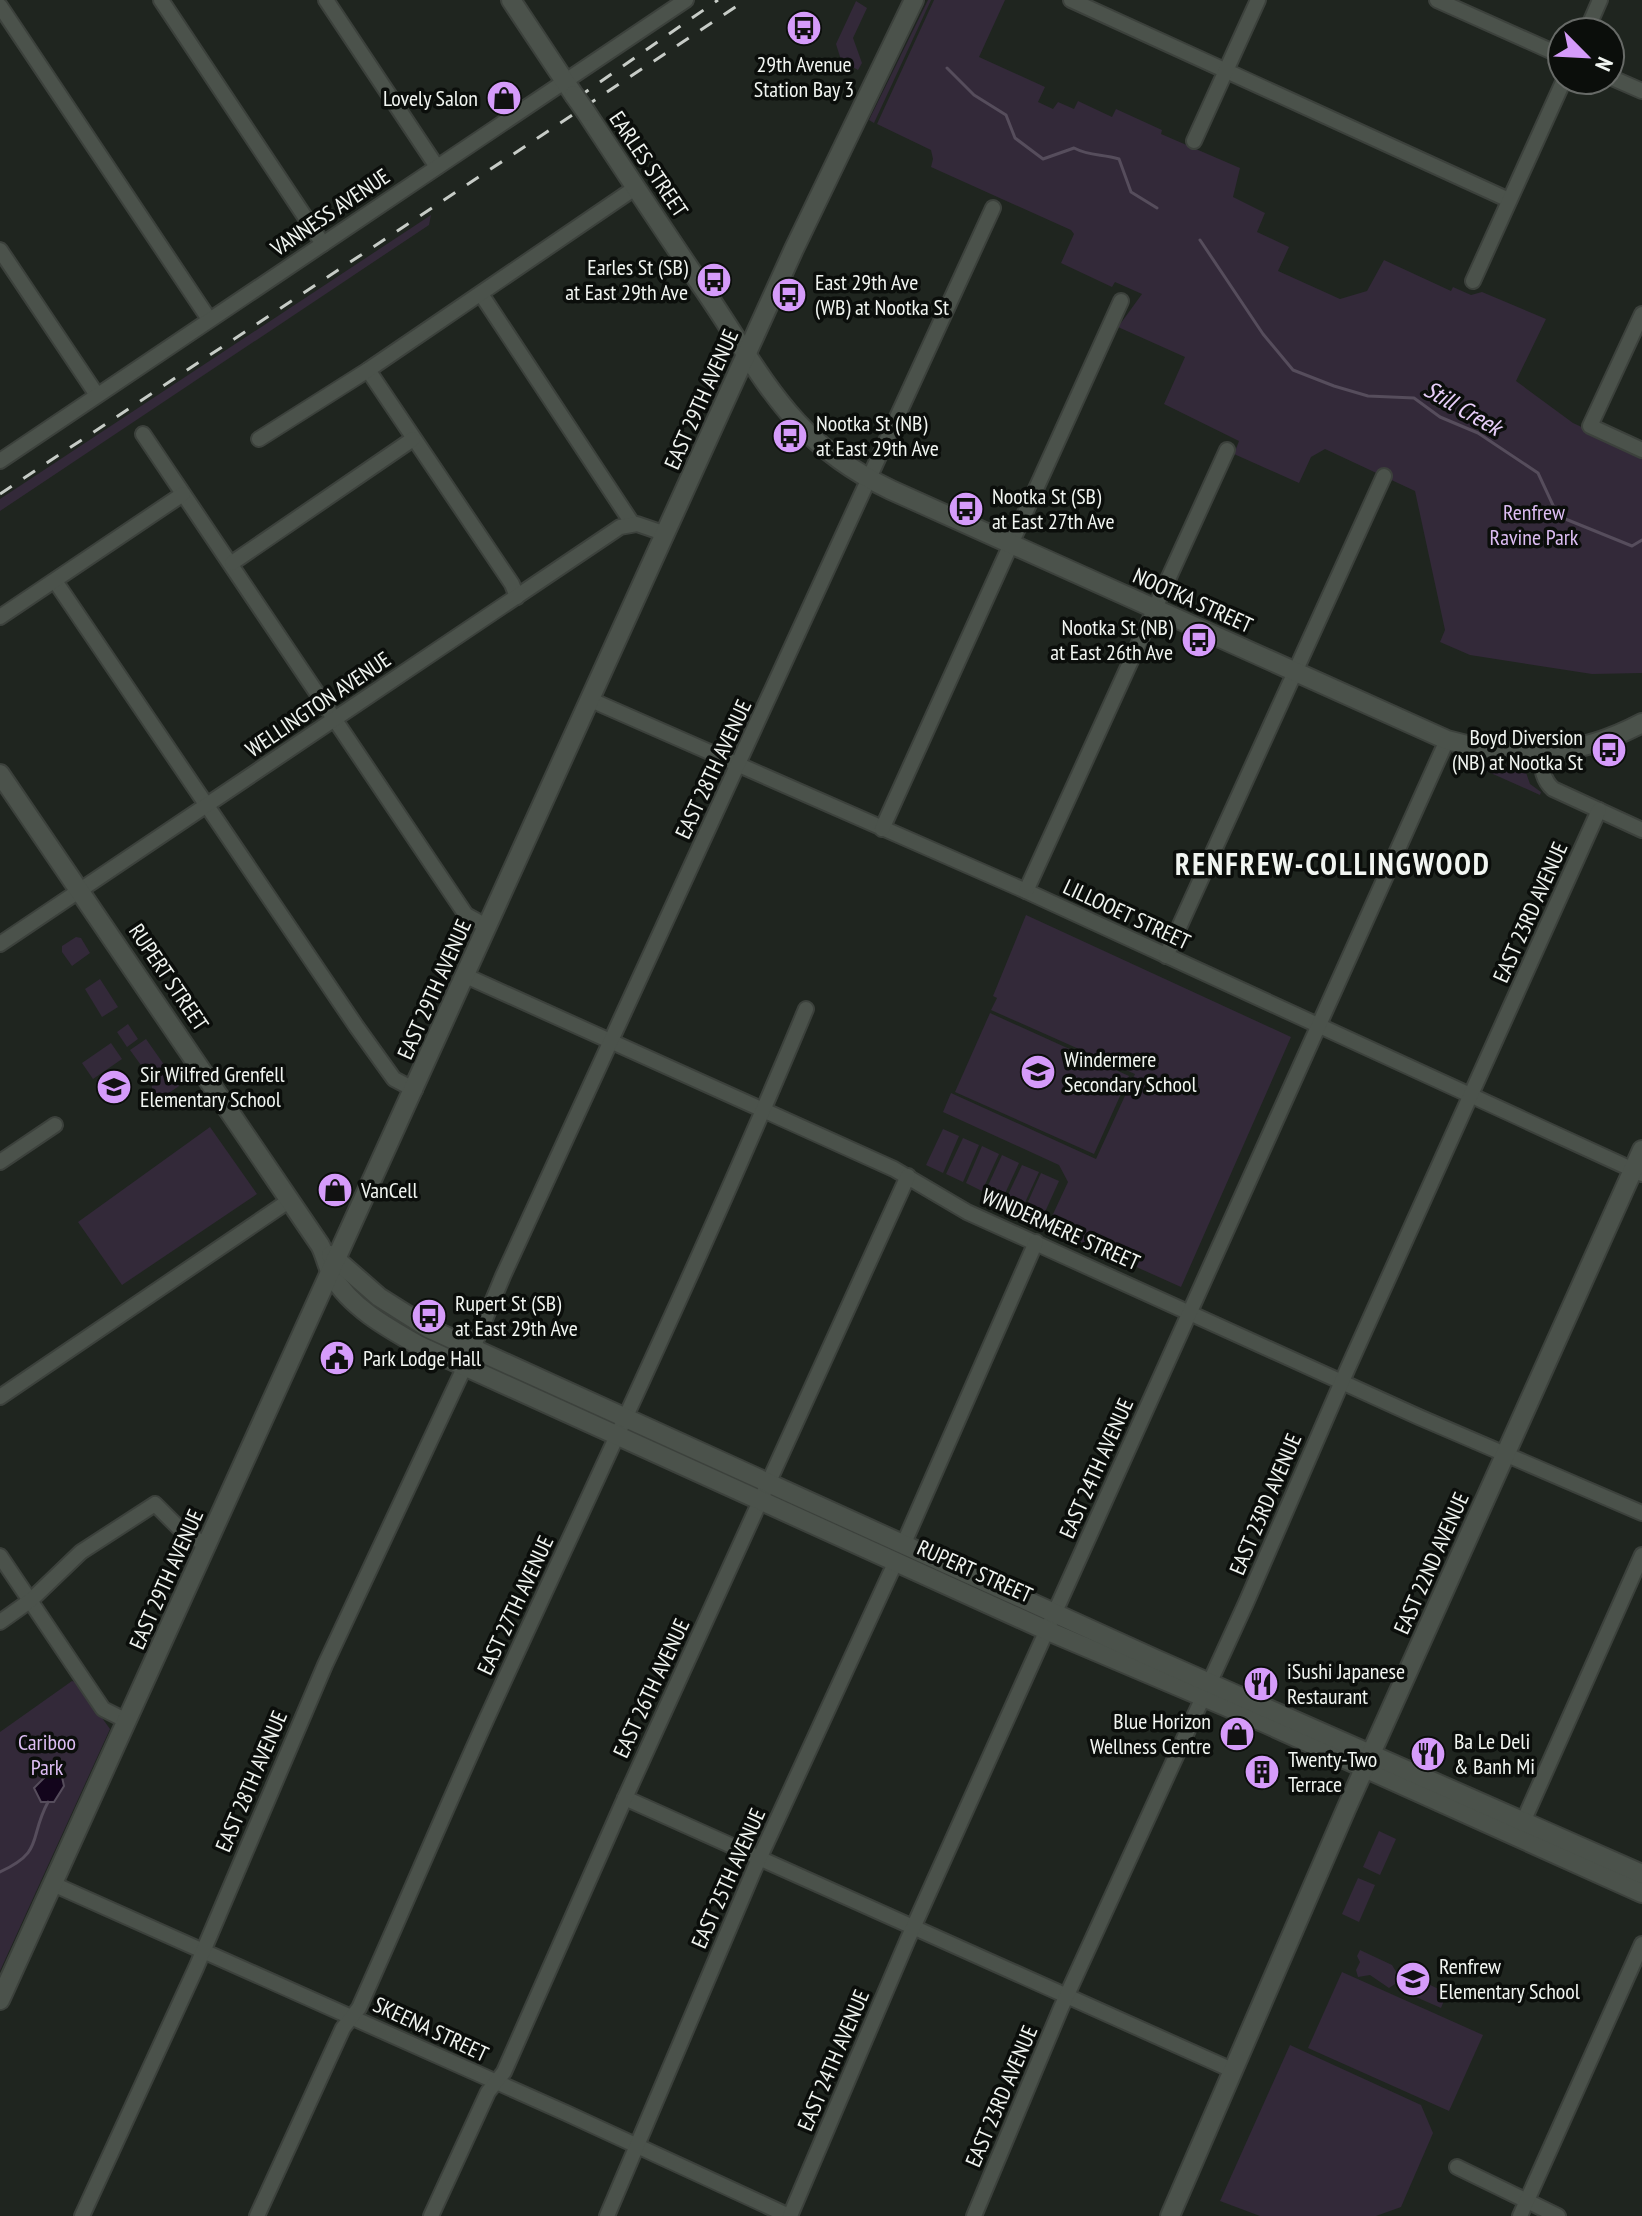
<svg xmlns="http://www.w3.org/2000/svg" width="1642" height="2216" viewBox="0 0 1642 2216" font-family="'PT Sans Narrow',sans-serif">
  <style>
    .green { fill: #332939 }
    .water { fill: #13051c; stroke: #564d5c; stroke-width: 2 }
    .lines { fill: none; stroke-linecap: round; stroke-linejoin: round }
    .stream { stroke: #564d5c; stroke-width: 3 }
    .street-casing { stroke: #3c413c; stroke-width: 18 }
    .secondary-casing { stroke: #3c413c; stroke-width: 22 }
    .street { stroke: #4b524b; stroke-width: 14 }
    .secondary { stroke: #4b524b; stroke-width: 18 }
    .rail { stroke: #c7ccc7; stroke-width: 3; stroke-dasharray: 14 14; stroke-linecap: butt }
    .secondary-bridge-casing { stroke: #3c413c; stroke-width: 22; stroke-linecap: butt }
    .secondary-bridge { stroke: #4b524b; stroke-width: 18 }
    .labels { text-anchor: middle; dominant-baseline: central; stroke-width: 7; stroke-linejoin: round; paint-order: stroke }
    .poi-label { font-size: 22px; fill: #f1f5f1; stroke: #0b0e0b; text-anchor: start }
    .street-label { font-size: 22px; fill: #f1f5f1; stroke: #0b0e0b }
    .park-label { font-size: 22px; fill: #ddbdf3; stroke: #0b0e0b }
    .water-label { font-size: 24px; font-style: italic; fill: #e9cffb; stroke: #0b0e0b }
    .district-label { font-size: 30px; font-weight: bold; letter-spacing: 2px; fill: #f1f5f1; stroke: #0b0e0b }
  </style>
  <rect width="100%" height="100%" fill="#1f251f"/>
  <g class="green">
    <path d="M928,0H931L874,123L869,120Z"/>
    <path d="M934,0H1005L979,57L1045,87L1038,102L1053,109L1058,102L1074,109L1078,101L1112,117L1116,109L1162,130L1161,134L1240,168L1233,197L1265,213L1257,232L1289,247L1278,271L1340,299L1367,291L1384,260L1451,291L1453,287L1471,295L1482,292L1546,319L1516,381L1573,423L1642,455V673L1592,674L1470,655L1440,642L1445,630L1415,491L1325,449L1311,457L1299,483L1234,454L1239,441L1164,404L1185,357L1118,327L1142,294L1115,282L1112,287L1061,263L1074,234L1071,230L931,167L933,159L931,150L877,124Z"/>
    <path d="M856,1L867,8L853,38L862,63L858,70L841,60L836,44Z"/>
    <path d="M431,215L429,225L0,511V499Z"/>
    <path d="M1466,762L1524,767L1530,784L1541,792L1540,795Z"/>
    <path d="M1026,915L1291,1037L1181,1287L1047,1227L1068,1182L1059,1165L943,1112L951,1093L1096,1159L1135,1074L991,1010L997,998L993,996Z"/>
    <path d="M76,937L81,938L90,953L72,966L62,952V946Z"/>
    <path d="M100,979L118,1007L102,1017L85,989Z"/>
    <path d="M990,1013L1129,1076L1094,1154L955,1092Z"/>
    <path d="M128,1024L138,1039L127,1047L117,1032Z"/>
    <path d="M146,1039L179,1086L160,1099L152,1088L151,1079L130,1050Z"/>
    <path d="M111,1043L122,1059L93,1079L82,1063Z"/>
    <path d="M210,1127L257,1194L122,1285L78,1222Z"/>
    <path d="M943,1129L959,1136L943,1173L926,1165Z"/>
    <path d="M963,1138L979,1145L963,1182L946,1174Z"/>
    <path d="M982,1146L999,1154L982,1191L966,1183Z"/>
    <path d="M1002,1155L1019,1163L1002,1200L985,1192Z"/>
    <path d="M1022,1165L1039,1172L1022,1209L1005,1201Z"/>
    <path d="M1041,1173L1059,1181L1040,1223L1022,1215Z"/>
    <path d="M72,1681L76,1682L110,1729L0,1971V1732Z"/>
    <path d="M1379,1831L1396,1839L1380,1875L1363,1867Z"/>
    <path d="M1358,1878L1375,1885L1359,1922L1342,1914Z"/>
    <path d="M1360,1950L1392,1965L1401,1980L1389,1988L1370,1975L1358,1977L1356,1970L1360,1962L1357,1956Z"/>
    <path d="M1342,1972L1483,2035L1449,2111L1308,2048Z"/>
    <path d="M1407,1974L1447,1993L1441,2008L1400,1990Z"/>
    <path d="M1290,2045L1421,2105L1433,2133L1401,2207L1376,2216H1260L1220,2201Z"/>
  </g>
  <path class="water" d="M47,1775L62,1777L64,1786L54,1802H41L34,1788Z"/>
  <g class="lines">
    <g class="stream">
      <path d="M947,68L974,95L1006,115L1015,138L1043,159L1074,148C1089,156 1102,154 1119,159L1131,192L1157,208"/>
      <path d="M1200,240L1263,334L1293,370L1334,386L1368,396L1414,398L1440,417L1478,433L1538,473L1558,516L1632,546L1642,540"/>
      <path d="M0,1872C45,1851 28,1839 48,1802"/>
    </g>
    <defs>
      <g id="street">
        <path d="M161,0L323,244"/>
        <path d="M326,0L437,167"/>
        <path d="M1071,0L1509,200"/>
        <path d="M1437,0L1562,56"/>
        <path d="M0,6L209,319"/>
        <path d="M1586,32L1600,0"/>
        <path d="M1610,77L1642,91"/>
        <path d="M1194,141L1258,0"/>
        <path d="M0,250L97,395"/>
        <path d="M1473,281L1564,80"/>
        <path d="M481,294L632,523"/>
        <path d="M1642,314L1590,426L1642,450"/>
        <path d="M368,370L512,584L517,597"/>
        <path d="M143,434L466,915L488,927"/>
        <path d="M259,439L368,370L635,188"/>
        <path d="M0,461L686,0"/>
        <path d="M232,563L413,439"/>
        <path d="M55,581L356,1026L394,1079L415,1090"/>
        <path d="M0,617L183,494"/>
        <path d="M591,700L1026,891L1642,1174"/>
        <path d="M1541,754C1542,768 1542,779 1553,789L1642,830"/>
        <path d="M882,829L1121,301"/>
        <path d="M1026,891L1227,450"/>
        <path d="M0,944L620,527L637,524L666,534"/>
        <path d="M1166,956L1384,476"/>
        <path d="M466,976L894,1169L967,1212L1419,1417L1642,1513"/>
        <path d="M0,1162L55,1125"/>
        <path d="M473,1348L503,1276L993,208"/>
        <path d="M0,1397L290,1200"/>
        <path d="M904,1543L1036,1242"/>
        <path d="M0,1556L103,1709L127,1721"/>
        <path d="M0,1622L31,1600L81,1552L155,1504L185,1534L208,1545"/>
        <path d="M625,1798L1232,2070"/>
        <path d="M1523,1822L1642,1555"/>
        <path d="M53,1884L566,2113L789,2216"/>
        <path d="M1457,2167L1558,2216"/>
        <path d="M82,2216L196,1968L325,1665L465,1366"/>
        <path d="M257,2216L343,2028L359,2008C402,1912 443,1815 486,1720C594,1484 706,1249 806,1009"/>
        <path d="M431,2216L488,2092L504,2072L625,1798L908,1176"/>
        <path d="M607,2216L754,1870L896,1561"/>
        <path d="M790,2216L908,1939L1447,740"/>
        <path d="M974,2216L1061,2008L1246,1603L1347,1370L1599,810"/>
        <path d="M1520,2216L1642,1944"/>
      </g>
      <g id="secondary">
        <path d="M511,0L574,95"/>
        <path d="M586,112C626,173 666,234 707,294C765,380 792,443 891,490L1447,740C1518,760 1576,758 1642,723"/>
        <path d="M0,774L320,1245C325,1254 327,1266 332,1275C350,1307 388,1328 420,1346L1048,1631L1267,1724L1642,1893"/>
        <path d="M331,1255L379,1297L428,1328L1155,1659L1642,1874"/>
        <path d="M0,2000L794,249L914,0"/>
        <path d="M1170,2216L1347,1807L1642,1150"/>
      </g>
    </defs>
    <use href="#street" class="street-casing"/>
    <use href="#secondary" class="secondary-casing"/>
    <use href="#street" class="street"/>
    <use href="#secondary" class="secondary"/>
    <g class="rail">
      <path d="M577,98L718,0"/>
      <path d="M0,494L746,0"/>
    </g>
    <defs>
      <path id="secondary-bridge" d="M574,95L586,112"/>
    </defs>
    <use href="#secondary-bridge" class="secondary-bridge-casing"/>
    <use href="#secondary-bridge" class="secondary-bridge"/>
  </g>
  <defs>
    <symbol id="bus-disc" viewBox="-11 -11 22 22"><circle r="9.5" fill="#d59bfa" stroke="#0b0e0b"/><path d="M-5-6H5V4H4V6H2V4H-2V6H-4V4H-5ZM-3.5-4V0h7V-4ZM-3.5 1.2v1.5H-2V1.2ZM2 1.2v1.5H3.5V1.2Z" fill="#111"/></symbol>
    <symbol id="shop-disc" viewBox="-11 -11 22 22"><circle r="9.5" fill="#d59bfa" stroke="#0b0e0b"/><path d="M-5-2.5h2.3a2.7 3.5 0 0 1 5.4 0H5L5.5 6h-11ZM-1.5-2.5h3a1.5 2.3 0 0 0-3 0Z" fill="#111"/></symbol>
    <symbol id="school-disc" viewBox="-11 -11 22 22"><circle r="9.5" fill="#d59bfa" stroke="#0b0e0b"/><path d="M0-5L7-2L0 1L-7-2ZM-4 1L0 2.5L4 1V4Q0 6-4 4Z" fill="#111"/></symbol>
    <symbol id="civic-disc" viewBox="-11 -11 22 22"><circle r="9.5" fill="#d59bfa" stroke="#0b0e0b"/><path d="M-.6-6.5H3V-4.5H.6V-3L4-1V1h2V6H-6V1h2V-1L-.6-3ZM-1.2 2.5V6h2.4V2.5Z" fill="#111"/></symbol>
    <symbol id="restaurant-disc" viewBox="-11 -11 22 22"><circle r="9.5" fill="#d59bfa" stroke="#0b0e0b"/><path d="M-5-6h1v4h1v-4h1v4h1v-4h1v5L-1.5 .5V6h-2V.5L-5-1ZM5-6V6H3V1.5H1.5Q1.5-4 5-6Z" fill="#111"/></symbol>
    <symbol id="building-disc" viewBox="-11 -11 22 22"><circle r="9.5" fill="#d59bfa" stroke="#0b0e0b"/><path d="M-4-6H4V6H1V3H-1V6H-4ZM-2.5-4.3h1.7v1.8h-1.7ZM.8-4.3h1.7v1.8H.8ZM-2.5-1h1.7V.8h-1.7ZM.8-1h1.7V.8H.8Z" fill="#111"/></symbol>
  </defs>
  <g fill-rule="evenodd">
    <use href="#bus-disc" x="784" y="8" width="40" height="40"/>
    <use href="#shop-disc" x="484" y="78" width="40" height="40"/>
    <use href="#bus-disc" x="694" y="260" width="40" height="40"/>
    <use href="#bus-disc" x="769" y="275" width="40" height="40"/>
    <use href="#bus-disc" x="770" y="416" width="40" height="40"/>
    <use href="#bus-disc" x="946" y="489" width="40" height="40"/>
    <use href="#bus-disc" x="1179" y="620" width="40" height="40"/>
    <use href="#bus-disc" x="1589" y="730" width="40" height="40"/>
    <use href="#school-disc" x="1018" y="1052" width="40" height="40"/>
    <use href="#school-disc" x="94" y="1067" width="40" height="40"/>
    <use href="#shop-disc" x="315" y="1170" width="40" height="40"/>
    <use href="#bus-disc" x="409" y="1296" width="40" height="40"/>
    <use href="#civic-disc" x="317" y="1338" width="40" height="40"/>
    <use href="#restaurant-disc" x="1241" y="1664" width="40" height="40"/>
    <use href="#shop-disc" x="1217" y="1714" width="40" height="40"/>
    <use href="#restaurant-disc" x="1408" y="1734" width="40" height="40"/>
    <use href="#building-disc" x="1242" y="1752" width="40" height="40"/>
    <use href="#school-disc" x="1393" y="1959" width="40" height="40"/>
  </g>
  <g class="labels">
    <g class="poi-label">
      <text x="804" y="64" text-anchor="middle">29th Avenue<tspan x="804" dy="25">Station Bay 3</tspan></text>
      <text x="478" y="98" text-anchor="end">Lovely Salon</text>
      <text x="688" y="267" text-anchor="end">Earles St (SB)<tspan x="688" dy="25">at East 29th Ave</tspan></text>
      <text x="815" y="282">East 29th Ave<tspan x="815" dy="25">(WB) at Nootka St</tspan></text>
      <text x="816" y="423">Nootka St (NB)<tspan x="816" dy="25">at East 29th Ave</tspan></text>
      <text x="992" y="496">Nootka St (SB)<tspan x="992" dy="25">at East 27th Ave</tspan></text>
      <text x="1173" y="627" text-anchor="end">Nootka St (NB)<tspan x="1173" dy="25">at East 26th Ave</tspan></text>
      <text x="1583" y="737" text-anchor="end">Boyd Diversion<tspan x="1583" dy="25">(NB) at Nootka St</tspan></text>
      <text x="1064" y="1059">Windermere<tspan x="1064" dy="25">Secondary School</tspan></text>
      <text x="140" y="1074">Sir Wilfred Grenfell<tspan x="140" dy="25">Elementary School</tspan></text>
      <text x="361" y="1190">VanCell</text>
      <text x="455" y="1303">Rupert St (SB)<tspan x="455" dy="25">at East 29th Ave</tspan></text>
      <text x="363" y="1358">Park Lodge Hall</text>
      <text x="1287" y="1671">iSushi Japanese<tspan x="1287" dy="25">Restaurant</tspan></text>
      <text x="1211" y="1721" text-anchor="end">Blue Horizon<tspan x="1211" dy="25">Wellness Centre</tspan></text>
      <text x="1454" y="1741">Ba Le Deli<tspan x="1454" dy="25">&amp; Banh Mi</tspan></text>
      <text x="1288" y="1759">Twenty-Two<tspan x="1288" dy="25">Terrace</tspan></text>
      <text x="1439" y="1966">Renfrew<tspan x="1439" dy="25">Elementary School</tspan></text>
    </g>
    <g class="street-label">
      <text transform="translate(649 164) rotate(56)">EARLES STREET</text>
      <text transform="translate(330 212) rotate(-34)">VANNESS AVENUE</text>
      <text transform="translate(701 399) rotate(-66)">EAST 29TH AVENUE</text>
      <text transform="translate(1193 600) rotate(24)">NOOTKA STREET</text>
      <text transform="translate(318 704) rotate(-34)">WELLINGTON AVENUE</text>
      <text transform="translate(713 769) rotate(-65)">EAST 28TH AVENUE</text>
      <text transform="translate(1530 912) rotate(-66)">EAST 23RD AVENUE</text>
      <text transform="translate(1127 914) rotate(25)">LILLOOET STREET</text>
      <text transform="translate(169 977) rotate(56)">RUPERT STREET</text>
      <text transform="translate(434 989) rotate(-66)">EAST 29TH AVENUE</text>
      <text transform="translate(1061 1229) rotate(24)">WINDERMERE STREET</text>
      <text transform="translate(1096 1468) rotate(-66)">EAST 24TH AVENUE</text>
      <text transform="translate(1265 1504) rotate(-67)">EAST 23RD AVENUE</text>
      <text transform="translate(1431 1563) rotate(-66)">EAST 22ND AVENUE</text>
      <text transform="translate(975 1571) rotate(24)">RUPERT STREET</text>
      <text transform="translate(166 1579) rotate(-66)">EAST 29TH AVENUE</text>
      <text transform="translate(515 1605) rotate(-65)">EAST 27TH AVENUE</text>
      <text transform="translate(651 1688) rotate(-65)">EAST 26TH AVENUE</text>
      <text transform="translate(251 1781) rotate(-67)">EAST 28TH AVENUE</text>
      <text transform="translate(728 1878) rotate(-66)">EAST 25TH AVENUE</text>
      <text transform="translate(431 2029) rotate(25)">SKEENA STREET</text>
      <text transform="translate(833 2060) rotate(-67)">EAST 24TH AVENUE</text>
      <text transform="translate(1001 2096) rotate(-67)">EAST 23RD AVENUE</text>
    </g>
    <g class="park-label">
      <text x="1534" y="512">Renfrew<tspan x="1534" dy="25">Ravine Park</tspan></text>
      <text x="47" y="1742">Cariboo<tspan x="47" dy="25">Park</tspan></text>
    </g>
    <g class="water-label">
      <text transform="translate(1463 408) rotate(30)">Still Creek</text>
    </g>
    <g class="district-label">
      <text x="1333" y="863">RENFREW-COLLINGWOOD</text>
    </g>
  </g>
  <g transform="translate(1586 56) rotate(114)"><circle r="38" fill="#0b0e0b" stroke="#676a67" stroke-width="2"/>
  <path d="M0-6L14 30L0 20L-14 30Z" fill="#d59bfa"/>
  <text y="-12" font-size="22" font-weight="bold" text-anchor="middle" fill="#f1f5f1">N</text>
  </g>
</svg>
